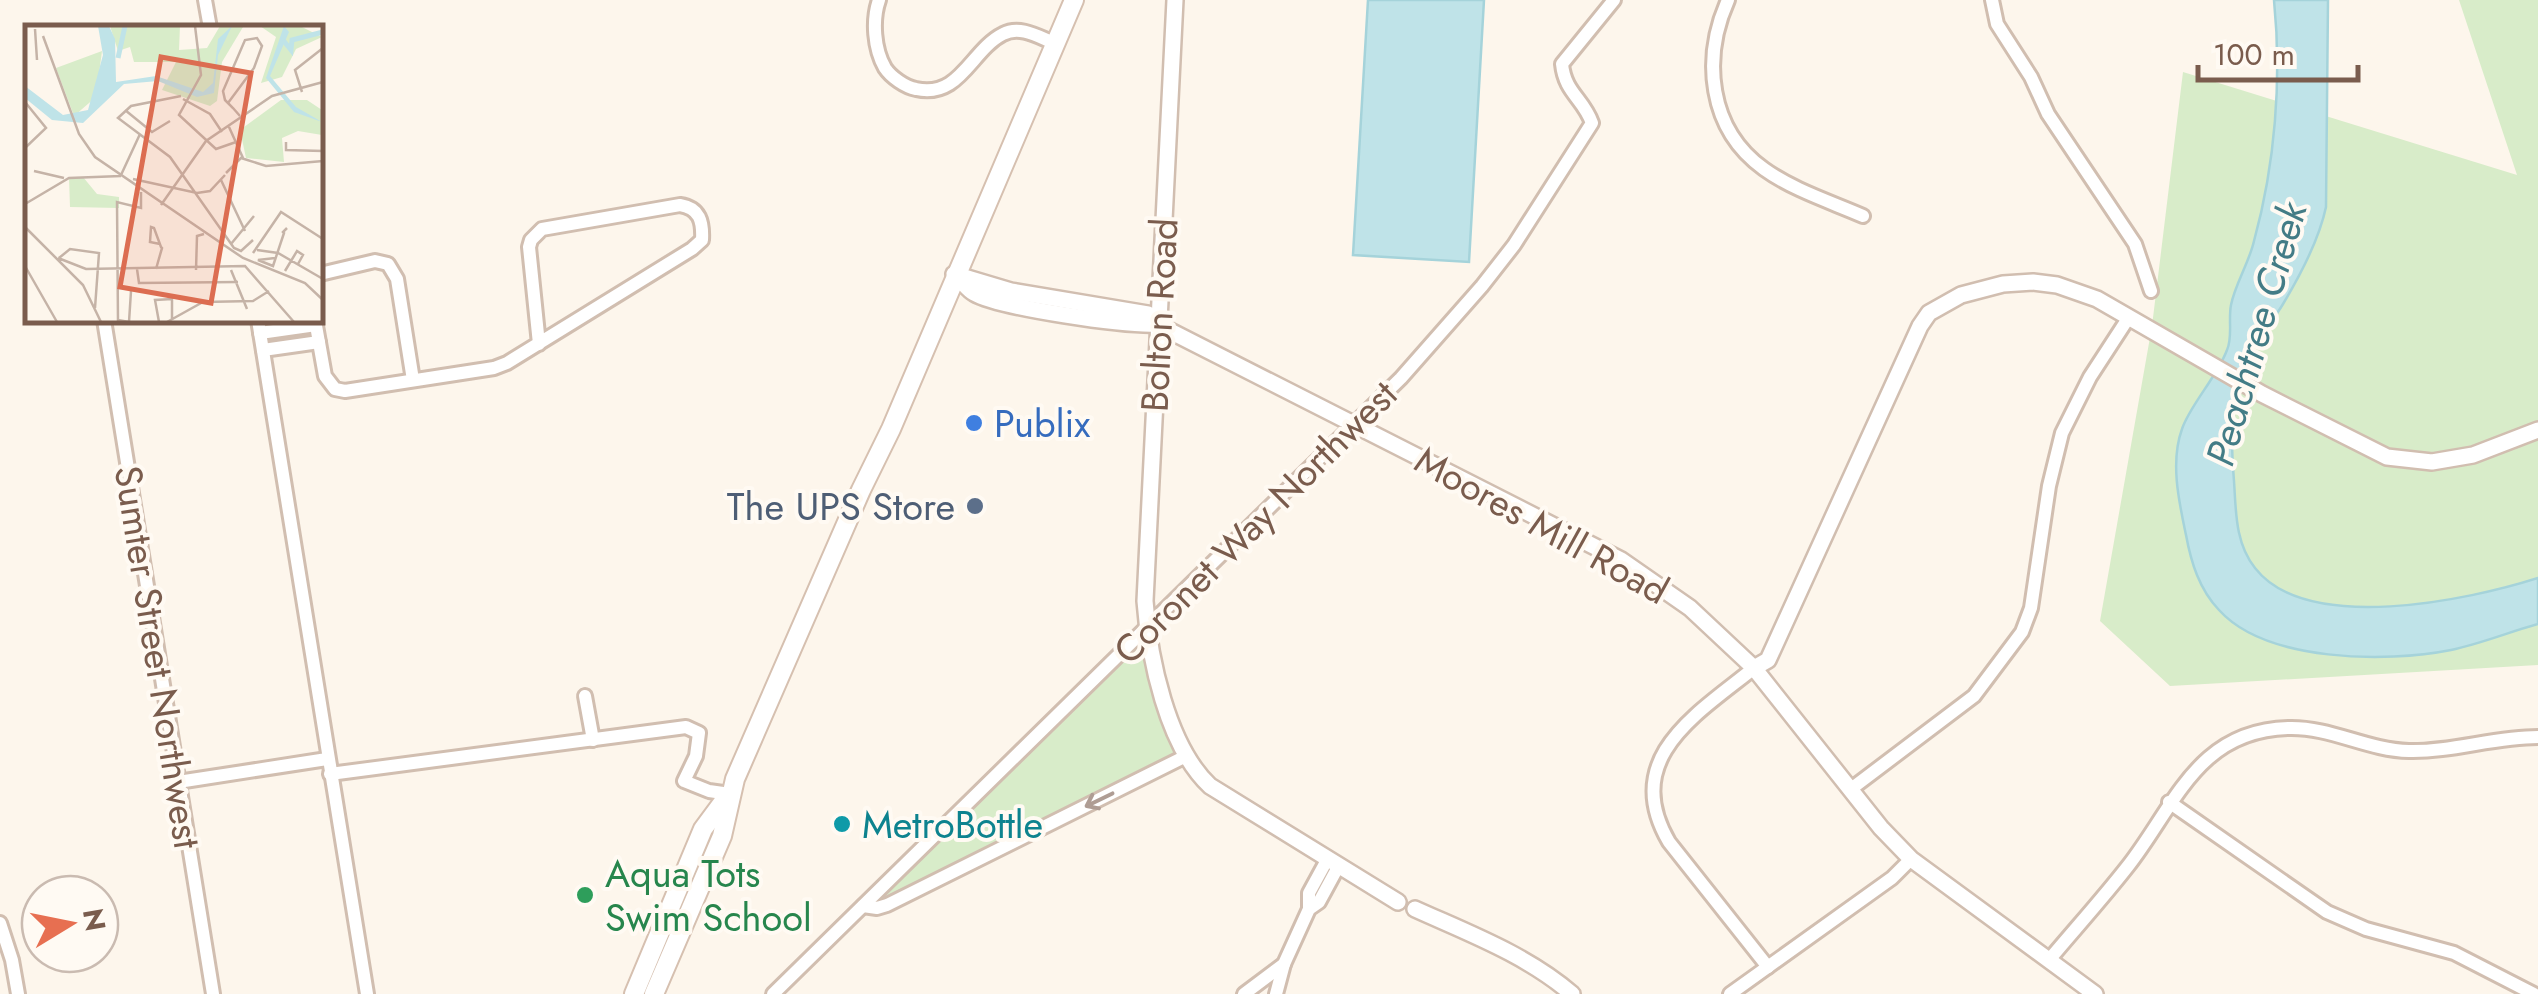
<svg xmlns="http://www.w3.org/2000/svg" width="2538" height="994" viewBox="0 0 2538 994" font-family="Jost,sans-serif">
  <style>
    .green { fill: #d8ecc9 }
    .water { fill: #bfe3e8; stroke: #a5d3da; stroke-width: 2.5 }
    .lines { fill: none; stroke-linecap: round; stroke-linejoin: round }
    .minor-casing { stroke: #d1beb0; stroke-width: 18 }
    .tertiary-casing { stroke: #d1beb0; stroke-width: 20 }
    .secondary-casing { stroke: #d6c0b0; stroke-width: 22 }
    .minor { stroke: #fff; stroke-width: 12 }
    .tertiary { stroke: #fff; stroke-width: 15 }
    .secondary { stroke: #fff; stroke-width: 18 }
    .oneway { stroke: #af9d94 }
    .shop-dot { fill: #3f7fe0; stroke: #fffaf3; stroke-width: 4 }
    .service-dot { fill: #5c6f8a; stroke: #fffaf3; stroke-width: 4 }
    .culture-dot { fill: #0f9aa8; stroke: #fffaf3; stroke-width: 4 }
    .leisure-dot { fill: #2e9e5b; stroke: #fffaf3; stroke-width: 4 }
    .labels { text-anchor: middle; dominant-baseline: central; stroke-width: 8; stroke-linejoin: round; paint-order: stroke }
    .street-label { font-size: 38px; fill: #7a5c4d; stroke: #fffaf3 }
    .shop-label { font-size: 38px; fill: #366cbe; stroke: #fffaf3; text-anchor: start }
    .service-label { font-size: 38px; fill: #4e5e75; stroke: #fffaf3; text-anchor: end }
    .culture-label { font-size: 38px; fill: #0d838f; stroke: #fffaf3; text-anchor: start }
    .leisure-label { font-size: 38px; fill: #27864d; stroke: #fffaf3; text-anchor: start }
    .water-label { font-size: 40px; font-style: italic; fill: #437c86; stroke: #fffaf3 }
    .inset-river { fill: none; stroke: #bfe3e8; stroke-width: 5 }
    .inset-road { fill: none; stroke: #c5b3a7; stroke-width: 2.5 }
    .view { fill: #dc6d51; fill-opacity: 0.15; stroke: #dc6d51; stroke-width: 5 }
    .inset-edge { fill: none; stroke: #7a5c4d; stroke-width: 5 }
  </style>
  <rect width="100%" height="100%" fill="#fdf6ec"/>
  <g class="green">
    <path d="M2459,0H2538V665L2170,686L2100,621L2152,326L2183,72L2517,175Z"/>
    <path d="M1147,630L1186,756L871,908Z"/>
  </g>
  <g class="water">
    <path d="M1368,0H1484L1469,262L1353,255Z"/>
    <path d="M2274,0H2328L2326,207C2319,240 2301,274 2283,304C2272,323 2254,340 2245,361C2229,394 2231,444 2234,481C2236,511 2235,543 2255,568C2307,635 2469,600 2538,578V624C2509,632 2480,644 2451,650C2386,663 2266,662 2219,610C2199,589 2191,562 2186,535C2179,502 2170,462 2182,429C2190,405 2217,377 2227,350C2233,337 2228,320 2231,305C2235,284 2249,263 2254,241C2275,165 2282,79 2274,0Z"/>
  </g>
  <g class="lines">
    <defs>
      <g id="minor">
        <path d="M205,0L210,28"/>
        <path d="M879,0C872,20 874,49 885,68C891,77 905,87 916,89C960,99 971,50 1003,34C1020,25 1039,37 1054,43"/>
        <path d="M1728,0C1702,58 1708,129 1764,169C1793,190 1831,202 1863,216"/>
        <path d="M1992,0L1997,24L2031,77L2048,114L2135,244L2151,291"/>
        <path d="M320,274L375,261L388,264L397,279L413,380"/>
        <path d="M104,320L213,994"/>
        <path d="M258,320L367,994"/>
        <path d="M315,320L325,376L335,389L345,391L494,368L507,363L692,249L702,240C703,222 700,208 680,205L542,229L531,240L529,247L539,344"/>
        <path d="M260,333L316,325"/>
        <path d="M263,350L319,342"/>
        <path d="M1754,668C1697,714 1620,758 1669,842L1768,967"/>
        <path d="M585,696L593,740"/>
        <path d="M330,774L686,727L699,733L696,756L684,781L709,791L730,794"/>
        <path d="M178,782L327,759"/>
        <path d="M1851,789L1974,696L2022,632L2031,608L2049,486L2062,433L2090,377L2129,317"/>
        <path d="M2169,802L2327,912L2366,929L2454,953L2534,994"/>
        <path d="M863,906L877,908L887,905L1186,756"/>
        <path d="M1309,909V893L1327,860"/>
        <path d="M0,923L12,960L18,994"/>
        <path d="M2049,960C2075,929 2103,898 2128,866C2175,806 2197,730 2289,728C2331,727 2367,750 2409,751C2452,752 2494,737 2538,737"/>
        <path d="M773,994L1401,378L1482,286L1514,245L1592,123C1583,98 1565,93 1562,64L1614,0"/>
        <path d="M1244,994L1284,964L1309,909L1319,902L1338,867"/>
        <path d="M1276,994L1284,964"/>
        <path d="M1730,994L1892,878L1911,859"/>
      </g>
      <g id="tertiary">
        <path d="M1175,0L1145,601C1149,657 1167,746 1210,786L1398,902"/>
        <path d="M954,274L1011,291L1148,314L1170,331L1621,560L1690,608L1754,668L1881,828L1911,859L2095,994"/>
        <path d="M957,277C962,281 968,290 974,293C1000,308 1127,326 1158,324"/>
        <path d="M1754,668L1768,660L1920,326L1929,313L1961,295L2003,284L2033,282L2057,285L2097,299L2262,394L2387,457L2432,462L2473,455L2538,430"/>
        <path d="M1415,909C1468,933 1527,955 1572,994"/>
      </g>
      <g id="secondary">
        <path d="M634,994L703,829L726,798"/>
        <path d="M654,994L722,836L735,779L861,490L891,429L1074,0"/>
      </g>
    </defs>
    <use href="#minor" class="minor-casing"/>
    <use href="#tertiary" class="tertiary-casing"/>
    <use href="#secondary" class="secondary-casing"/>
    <use href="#minor" class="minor"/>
    <use href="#tertiary" class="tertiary"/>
    <use href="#secondary" class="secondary"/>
  </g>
  <defs><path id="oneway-shaft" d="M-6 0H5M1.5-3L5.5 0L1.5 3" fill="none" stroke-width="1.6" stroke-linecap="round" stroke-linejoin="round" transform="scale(2.5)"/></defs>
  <use class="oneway" href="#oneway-shaft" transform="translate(1099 800) rotate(154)"/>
  <circle class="shop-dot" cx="974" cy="423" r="10"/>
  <circle class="service-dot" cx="975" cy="506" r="10"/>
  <circle class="culture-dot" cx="842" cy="824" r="10"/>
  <circle class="leisure-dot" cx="585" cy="895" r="10"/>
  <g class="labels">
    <g class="street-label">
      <text transform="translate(1159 315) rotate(-87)">Bolton Road</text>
      <text transform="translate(1255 522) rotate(-45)">Coronet Way Northwest</text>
      <text transform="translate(1542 525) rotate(29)">Moores Mill Road</text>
      <text transform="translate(158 657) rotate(81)">Sumter Street Northwest</text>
    </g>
    <g class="shop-label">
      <text x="994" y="423">Publix</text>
    </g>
    <g class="service-label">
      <text x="955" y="506">The UPS Store</text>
    </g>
    <g class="culture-label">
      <text x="862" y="824">MetroBottle</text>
    </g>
    <g class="leisure-label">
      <text x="605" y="873">Aqua Tots<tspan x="605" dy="44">Swim School</tspan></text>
    </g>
    <g class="water-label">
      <text transform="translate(2256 334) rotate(-74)">Peachtree Creek</text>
    </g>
  </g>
  <g transform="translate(25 25)">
    <rect width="298" height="298" fill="#fdf6ec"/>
    <path d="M85,1H155L154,25L182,23L195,1H228L218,2L197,37L192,76L185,81L137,65L151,37H109L105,22L93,26ZM235,1H275L297,12L271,24L257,52L236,58L251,12ZM77,26L71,72L49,91L31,43ZM256,75H282L297,85V110L273,106L257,113L259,137L221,133L215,105ZM44,152H58L72,169L94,172V183L45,182Z" fill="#d8ecc9"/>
    <path d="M73,1H84L90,14L91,57L131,51L178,67L188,58L193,14L207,1L193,30L189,68L172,72L133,56L99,59L58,98L27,95L0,73V61L38,90L63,85L78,30ZM259,1L264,7L245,51L271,82L297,97L269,87L241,53Z" fill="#bfe3e8"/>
    <path class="inset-river" d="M258,15L266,25L267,15L298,7M93,33L100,1"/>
    <path class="inset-road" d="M170,1L176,50L154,90L191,124L211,117M10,4L12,35M18,11L54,109L70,132L218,233L280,258L298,275M277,67L270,45L298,23M156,71L106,81L93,93L145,132L209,223L216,226L228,215M158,74L185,89L197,107M0,77L21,103L0,123M203,78L229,43L237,21L232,13L220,15L198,66L200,75L208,83L215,91M100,85L127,107L145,96M204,102L218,133M261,117V125L298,126M9,146L39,153M201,148L216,133L241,141L298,136M96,150L115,109M108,154L172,168L185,166L200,150M196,155L220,206M0,179L44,153L96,151M136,180L181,116L247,71L298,57M0,202L58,260L76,297M206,219L229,191M232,225L253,228L298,254M228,228L256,187L298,214M33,233L61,244L220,241L269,297M34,233L45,224L74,228L70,283M250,233L233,235L248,241L259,208L258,207L262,203M0,241L32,297M112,244L114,258L213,257M131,244L137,223L136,222L129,203L126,202L125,217L135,219M171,245L172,211L179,209M206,245L222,284M260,246L272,226L278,230L273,239M93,295L104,297L106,266M93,297L92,177L116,183V167M134,297L130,275L147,274V295M142,297L178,277L228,276L244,266"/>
    <path class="view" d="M136,32L226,48L186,278L95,262Z"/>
    <rect width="298" height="298" class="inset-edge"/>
  </g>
  <g transform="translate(70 924) rotate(80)"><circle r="48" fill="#fffaf3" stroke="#cabbb1" stroke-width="2.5"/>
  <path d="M0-8L18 38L0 25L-18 38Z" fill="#e76f51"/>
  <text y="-15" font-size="28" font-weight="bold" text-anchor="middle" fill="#7a5c4d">N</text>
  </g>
  <path d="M2198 65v15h160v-15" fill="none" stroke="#7a5c4d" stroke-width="5"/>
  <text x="2213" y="65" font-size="30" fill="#7a5c4d" stroke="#fffaf3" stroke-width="8" paint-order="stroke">100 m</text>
</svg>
